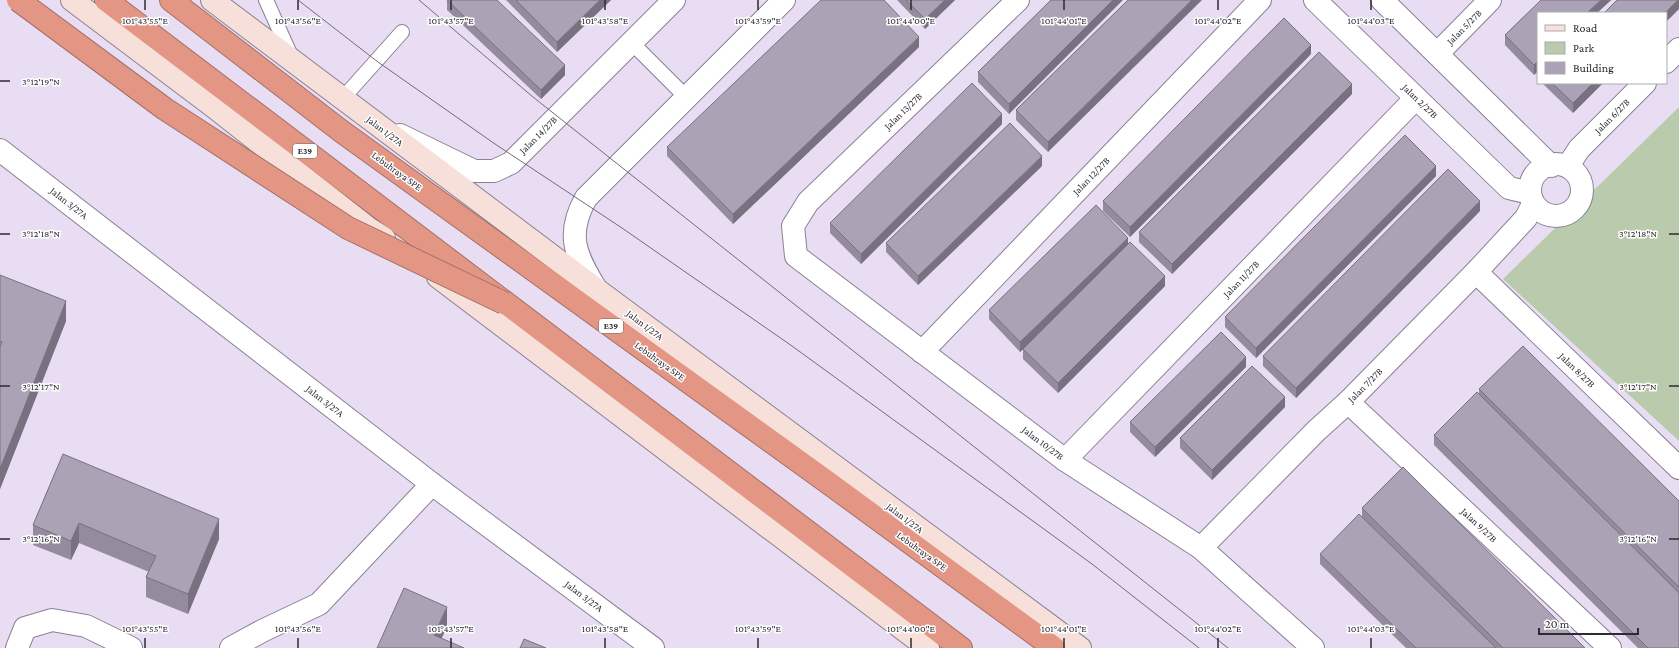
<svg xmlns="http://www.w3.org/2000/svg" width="1679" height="648" viewBox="0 0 1679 648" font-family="'Crimson Pro',serif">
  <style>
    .green { fill: #b9cbac }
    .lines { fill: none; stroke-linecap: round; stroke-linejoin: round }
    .service-casing { stroke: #8b8194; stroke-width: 16 }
    .minor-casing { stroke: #8b8194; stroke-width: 24 }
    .tertiary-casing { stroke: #8b8194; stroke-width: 24 }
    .secondary-casing { stroke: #8b8194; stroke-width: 24 }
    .motorway-casing { stroke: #a47067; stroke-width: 24 }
    .service { stroke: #fff; stroke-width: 14 }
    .minor { stroke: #fff; stroke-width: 22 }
    .tertiary { stroke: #fff; stroke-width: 22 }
    .secondary { stroke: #f7e0da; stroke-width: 22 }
    .motorway { stroke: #e49684; stroke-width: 22 }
    .tram { stroke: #726b78; stroke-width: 1 }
    .motorway-bridge-casing { stroke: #a47067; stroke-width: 24; stroke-linecap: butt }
    .motorway-bridge { stroke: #e49684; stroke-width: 22 }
    .wall { fill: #948b9d }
    .shaded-wall { fill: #78717f }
    .building { fill: #aca2b6; stroke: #78717f }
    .ticks { fill: none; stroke: #2e2a32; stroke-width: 1.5 }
    .labels { text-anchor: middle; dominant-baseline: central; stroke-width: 3; stroke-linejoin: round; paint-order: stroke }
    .shield { fill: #fff; stroke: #6d6a70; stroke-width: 1 }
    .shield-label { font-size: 9px; font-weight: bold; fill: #2e2a32 }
    .street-label { font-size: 10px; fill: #2e2a32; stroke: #fff }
    .ticks-label { font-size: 10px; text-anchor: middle; fill: #2e2a32; stroke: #fff; stroke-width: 3; stroke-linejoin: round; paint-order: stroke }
  </style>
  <rect width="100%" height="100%" fill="#e8ddf2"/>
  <path class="green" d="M1679,107V441L1503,279Z"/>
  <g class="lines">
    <defs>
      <g id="service">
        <path d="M266,0L291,56"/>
        <path d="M631,42L686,97"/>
        <path d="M343,98L402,32"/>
      </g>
      <g id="minor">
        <path d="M1018,0L808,202L793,226L796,256L1065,460L1201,548L1313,648"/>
        <path d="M1315,0L1509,188L1530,193"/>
        <path d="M1382,0L1551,166"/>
        <path d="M1437,54L1490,0"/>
        <path d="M1666,62L1679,49"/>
        <path d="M400,135L474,171H494L511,163L674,0"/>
        <circle cx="1556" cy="190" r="26"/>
        <path d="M1568,166L1579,149L1645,83"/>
        <path d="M1476,272L1679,468"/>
        <path d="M596,289C576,256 565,235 586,198L784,0"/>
        <path d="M922,352L1260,0"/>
        <path d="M1348,402L1610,648"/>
        <path d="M1065,460L1416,98"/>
        <path d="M1201,548L1316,431L1348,402L1476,272L1526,218L1533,204"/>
        <path d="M17,648L25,628L52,620L86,626L131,648"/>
        <path d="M231,648L262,631L319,604L432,484"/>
      </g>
      <path id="tertiary" d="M0,150L432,484L653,648"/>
      <g id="secondary">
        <path d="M72,0L214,107L368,228L384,238"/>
        <path d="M212,0L596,289L1080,648"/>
        <path d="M438,277L928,648"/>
      </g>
      <g id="motorway">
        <path d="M106,0L961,648"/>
        <path d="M171,0L341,131L830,484L1054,648"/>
      </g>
    </defs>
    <use href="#service" class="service-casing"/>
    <use href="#minor" class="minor-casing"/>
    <use href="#tertiary" class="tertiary-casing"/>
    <use href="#secondary" class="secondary-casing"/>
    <use href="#motorway" class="motorway-casing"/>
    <use href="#service" class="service"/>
    <use href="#minor" class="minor"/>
    <use href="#tertiary" class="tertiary"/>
    <use href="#secondary" class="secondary"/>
    <use href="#motorway" class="motorway"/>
    <g class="tram">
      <path d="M298,0L378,62L495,144L622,228L792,346L1092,564L1199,648"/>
      <path d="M419,0L533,97L1228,648"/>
    </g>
    <defs>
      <path id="motorway-bridge" d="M18,0L165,109L348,228L504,303"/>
    </defs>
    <use href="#motorway-bridge" class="motorway-bridge-casing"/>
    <use href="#motorway-bridge" class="motorway-bridge"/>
  </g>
  <g class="wall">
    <path d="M447,0L565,75L541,99L447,10Z"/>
    <path d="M506,0H611L557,52Z"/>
    <path d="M897,0H955L925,29Z"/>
    <path d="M1051,0L1009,114L978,82V72Z"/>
    <path d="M1128,0L1048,152L1016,120V110Z"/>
    <path d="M1541,0H1611L1597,13H1538V71L1534,75L1505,45V35Z"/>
    <path d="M919,47L733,224L667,156V147Z"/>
    <path d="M1311,54L1130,237L1103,211V201Z"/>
    <path d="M1542,83H1603L1573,113Z"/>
    <path d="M1352,94L1172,274L1139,242V232Z"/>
    <path d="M1002,124L861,264L830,233V223Z"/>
    <path d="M1042,166L918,285L886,252V243Z"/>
    <path d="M1436,176L1256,358L1225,327V317Z"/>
    <path d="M1480,211L1296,398L1263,366V356Z"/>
    <path d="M1128,245L1165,286L1058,393L1023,359V349L1038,335L1020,352L989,319V310Z"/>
    <path d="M0,275L66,321L0,489Z"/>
    <path d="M1246,367L1155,457L1130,432V422Z"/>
    <path d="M1479,389L1679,501V648H1638L1434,445V435L1479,394Z"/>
    <path d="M1285,407L1212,480L1180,448V438Z"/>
    <path d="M63,454L219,539L188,614L146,597V577L149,572L79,543L71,560L33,545V525Z"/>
    <path d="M1362,508L1585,648H1406L1320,564V554L1362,516Z"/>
  </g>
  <g class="shaded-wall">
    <path d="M600,0H611L557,52V42Z"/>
    <path d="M945,0H955L925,29V19Z"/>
    <path d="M1113,0H1123L1009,114V104Z"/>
    <path d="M1192,0H1202L1048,152V142Z"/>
    <path d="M1601,0H1611L1597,13H1587Z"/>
    <path d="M1678,0H1679V9L1666,22V13H1665Z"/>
    <path d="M919,37V47L733,224V214Z"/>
    <path d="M1311,45V54L1130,237V227Z"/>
    <path d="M1538,61V71L1534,75V65Z"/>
    <path d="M565,65V75L541,99V90Z"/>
    <path d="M1593,83H1603L1573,113V103Z"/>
    <path d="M1352,84V94L1172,274V264Z"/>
    <path d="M1002,114V124L861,264V254Z"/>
    <path d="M1042,156V166L918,285V276Z"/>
    <path d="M1436,166V176L1256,358V348Z"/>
    <path d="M1480,201V211L1296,398V388Z"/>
    <path d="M1128,238V248L1020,352V342Z"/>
    <path d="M1165,276V286L1058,393V383Z"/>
    <path d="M66,301V321L0,489V469Z"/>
    <path d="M1246,357V367L1155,457V447Z"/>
    <path d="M1285,397V407L1212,480V470Z"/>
    <path d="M219,519V539L188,614V594Z"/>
    <path d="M79,523V543L71,560V541Z"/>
    <path d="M447,607V627L437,648L434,635Z"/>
  </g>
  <g class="building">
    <path d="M447,0H497L565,65L541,90Z"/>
    <path d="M516,0H600L557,42Z"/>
    <path d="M821,0H884L919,37L733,214L667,147Z"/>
    <path d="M906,0H945L925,19Z"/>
    <path d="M1051,0H1113L1009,104L978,72Z"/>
    <path d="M1128,0H1192L1048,142L1016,110Z"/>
    <path d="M1541,0H1601L1587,13H1538V61L1534,65L1505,35Z"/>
    <path d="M1617,0H1678L1665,13H1604Z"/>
    <path d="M1284,18L1311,45L1130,227L1103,201Z"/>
    <path d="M1319,52L1352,84L1172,264L1139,232Z"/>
    <path d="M972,83L1002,114L861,254L830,223Z"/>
    <path d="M1552,83H1593L1573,103Z"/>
    <path d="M1010,123L1042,156L918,276L886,243Z"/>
    <path d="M1405,135L1436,166L1256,348L1225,317Z"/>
    <path d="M1448,169L1480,201L1296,388L1263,356Z"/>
    <path d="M1096,205L1128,238L1020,342L989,310Z"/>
    <path d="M1130,242L1165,276L1058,383L1023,349Z"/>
    <path d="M0,275L66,301L0,469V347L2,342L0,341Z"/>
    <path d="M1221,332L1246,357L1155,447L1130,422Z"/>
    <path d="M1523,346L1679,501V587L1479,389Z"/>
    <path d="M1252,366L1285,397L1212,470L1180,438Z"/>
    <path d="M1477,392L1679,593V648H1648L1434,435Z"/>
    <path d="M63,454L219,519L188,594L146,577L156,556L79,523L71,541L33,525Z"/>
    <path d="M1403,467L1585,648H1503L1362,508Z"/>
    <path d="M1359,514L1496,648H1416L1320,554Z"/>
    <path d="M404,588L447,607L434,635L464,648H377Z"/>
    <path d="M524,639L546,648H520Z"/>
  </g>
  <path class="ticks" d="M145,0V10M298,0V10M451,0V10M605,0V10M758,0V10M911,0V10M1064,0V10M1218,0V10M1371,0V10M0,81H10M0,234H10M1669,234H1679M0,386H10M1669,386H1679M0,539H10M1669,539H1679M145,638V648M298,638V648M451,638V648M605,638V648M758,638V648M911,638V648M1064,638V648M1218,638V648M1371,638V648"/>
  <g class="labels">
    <g class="shield">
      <rect x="293" y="144" width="24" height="14" rx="3"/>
      <rect x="599" y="319" width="24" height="14" rx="3"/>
    </g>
    <g class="shield-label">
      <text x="305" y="151">E39</text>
      <text x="611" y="326">E39</text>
    </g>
    <g class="street-label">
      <text transform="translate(1464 27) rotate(-45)">Jalan 5/27B</text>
      <text transform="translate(1420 101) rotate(44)">Jalan 2/27B</text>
      <text transform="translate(903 111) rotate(-44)">Jalan 13/27B</text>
      <text transform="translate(1612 116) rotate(-45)">Jalan 6/27B</text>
      <text transform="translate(385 131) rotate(37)">Jalan 1/27A</text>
      <text transform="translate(538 135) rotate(-45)">Jalan 14/27B</text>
      <text transform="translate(397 171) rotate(36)">Lebuhraya SPE</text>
      <text transform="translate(1091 176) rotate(-46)">Jalan 12/27B</text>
      <text transform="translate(69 203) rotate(38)">Jalan 3/27A</text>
      <text transform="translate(1241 279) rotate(-46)">Jalan 11/27B</text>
      <text transform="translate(645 325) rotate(37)">Jalan 1/27A</text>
      <text transform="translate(660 361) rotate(36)">Lebuhraya SPE</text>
      <text transform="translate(1577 370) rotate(44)">Jalan 8/27B</text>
      <text transform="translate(1365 385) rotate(-45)">Jalan 7/27B</text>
      <text transform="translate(325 401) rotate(38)">Jalan 3/27A</text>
      <text transform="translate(1043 443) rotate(37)">Jalan 10/27B</text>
      <text transform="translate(905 518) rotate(37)">Jalan 1/27A</text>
      <text transform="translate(1479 525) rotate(43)">Jalan 9/27B</text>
      <text transform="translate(922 551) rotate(36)">Lebuhraya SPE</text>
      <text transform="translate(584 596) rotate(37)">Jalan 3/27A</text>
    </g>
  </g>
  <g class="ticks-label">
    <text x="145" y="24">101°43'55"E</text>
    <text x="298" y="24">101°43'56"E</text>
    <text x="451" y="24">101°43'57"E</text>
    <text x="605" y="24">101°43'58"E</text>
    <text x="758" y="24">101°43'59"E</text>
    <text x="911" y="24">101°44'00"E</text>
    <text x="1064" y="24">101°44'01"E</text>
    <text x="1218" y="24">101°44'02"E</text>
    <text x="1371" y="24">101°44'03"E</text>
    <text x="41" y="85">3°12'19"N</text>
    <text x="41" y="237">3°12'18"N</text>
    <text x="1638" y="237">3°12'18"N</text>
    <text x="41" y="390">3°12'17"N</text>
    <text x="1638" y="390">3°12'17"N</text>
    <text x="41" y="542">3°12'16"N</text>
    <text x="1638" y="542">3°12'16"N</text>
    <text x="145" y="632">101°43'55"E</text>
    <text x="298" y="632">101°43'56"E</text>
    <text x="451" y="632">101°43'57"E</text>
    <text x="605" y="632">101°43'58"E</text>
    <text x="758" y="632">101°43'59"E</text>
    <text x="911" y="632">101°44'00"E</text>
    <text x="1064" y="632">101°44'01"E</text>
    <text x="1218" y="632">101°44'02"E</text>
    <text x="1371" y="632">101°44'03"E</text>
  </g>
  <rect x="1537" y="12" width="130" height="72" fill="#ffffff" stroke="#abaaad"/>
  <rect x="1545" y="25" width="20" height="6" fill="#f7e0da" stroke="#abaaad"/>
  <text x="1573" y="32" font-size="12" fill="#2e2a32">Road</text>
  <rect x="1545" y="42" width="20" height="12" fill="#b9cbac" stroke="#abaaad"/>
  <text x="1573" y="52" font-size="12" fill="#2e2a32">Park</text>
  <rect x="1545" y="62" width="20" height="12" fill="#aca2b6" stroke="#abaaad"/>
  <text x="1573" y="72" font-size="12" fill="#2e2a32">Building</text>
  <path d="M1539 628v6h99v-6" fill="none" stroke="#2e2a32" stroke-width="2"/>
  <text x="1545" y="628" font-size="12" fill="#2e2a32" stroke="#ffffff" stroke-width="3" paint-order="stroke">20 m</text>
</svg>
